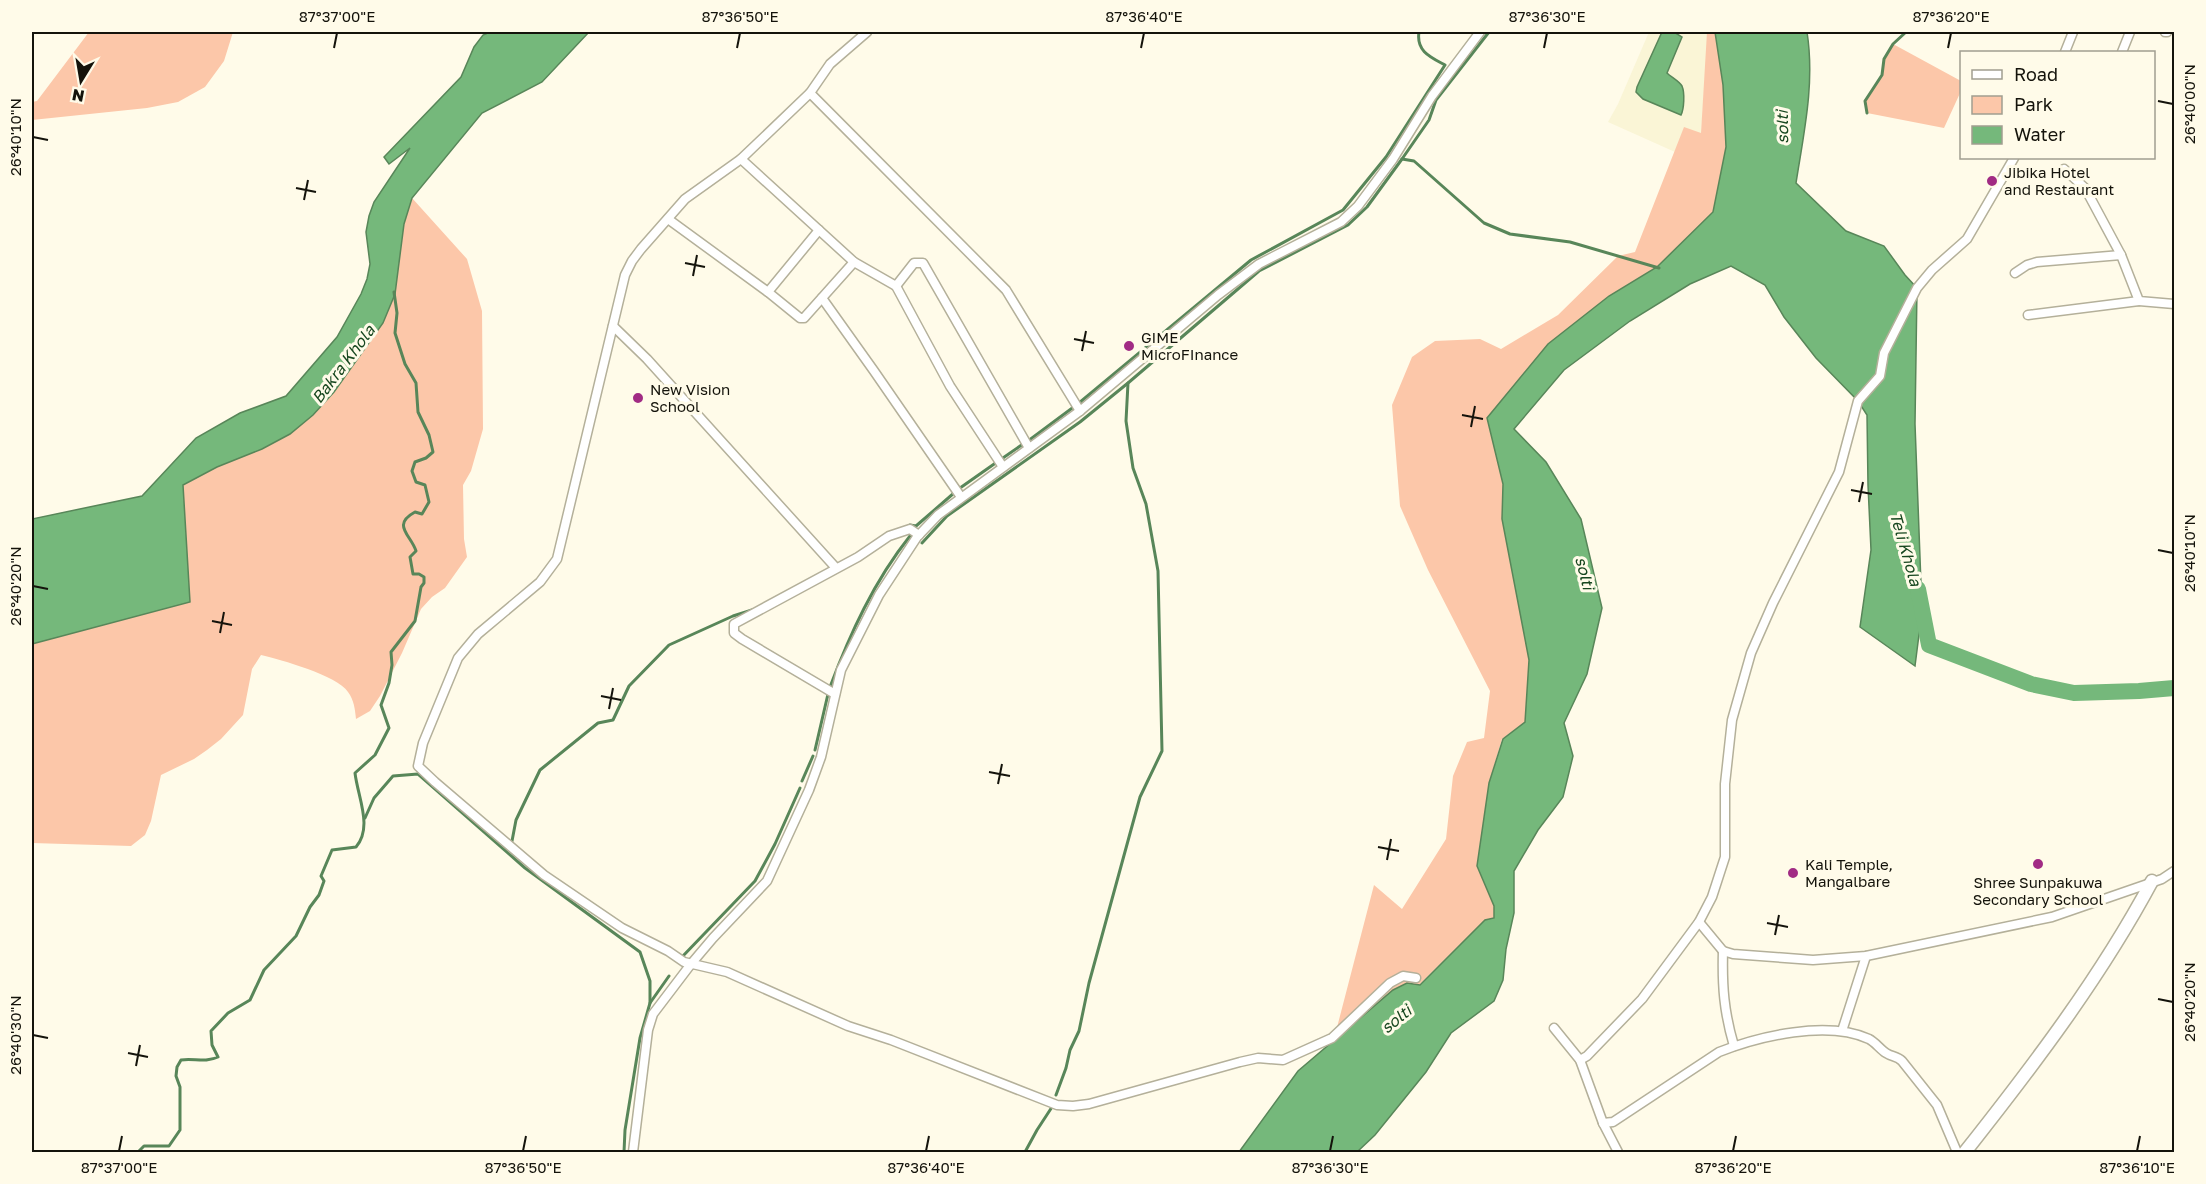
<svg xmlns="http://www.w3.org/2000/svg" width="2206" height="1184" viewBox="0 0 2206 1184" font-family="'Golos Text',sans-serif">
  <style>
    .built { fill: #faf5d6 }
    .green { fill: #fcc7a9 }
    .water { fill: #75b87b; stroke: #588659; stroke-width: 1.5 }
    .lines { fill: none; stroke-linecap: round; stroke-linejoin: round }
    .stream { stroke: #588659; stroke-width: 3 }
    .river { stroke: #75b87b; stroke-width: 16 }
    .street-casing { stroke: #b4b09a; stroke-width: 11 }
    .secondary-casing { stroke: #b4b09a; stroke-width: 15 }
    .street { stroke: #fff; stroke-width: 8 }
    .secondary { stroke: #fff; stroke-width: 12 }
    .ticks { fill: none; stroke: #14130b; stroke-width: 2 }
    .poi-dot { fill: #a12b84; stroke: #fffbe9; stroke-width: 2 }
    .labels { text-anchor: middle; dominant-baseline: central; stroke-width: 6; stroke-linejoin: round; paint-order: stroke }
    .poi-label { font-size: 15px; fill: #14130b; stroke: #fffbe9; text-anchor: start }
    .water-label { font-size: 16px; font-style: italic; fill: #17471f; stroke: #fffbe9 }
    .neatline { fill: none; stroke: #14130b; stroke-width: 2 }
    .ticks-label { font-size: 15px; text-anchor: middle; fill: #14130b }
  </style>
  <rect width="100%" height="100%" fill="#fffbe9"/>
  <path class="built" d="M1649,32H1708L1701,134L1684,128L1675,152L1608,122L1618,104Z"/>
  <g class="green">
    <path d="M89,32H233L224,61L205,87L178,102L147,108L32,120V102L37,101Z"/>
    <path d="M1707,32H1715L1723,85L1726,147L1713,212L1657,267L1609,296L1487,418L1503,484L1502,519L1529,659L1525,722L1502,739L1489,783L1477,866L1494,906V918L1484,921L1419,985L1334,1039L1374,885L1402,909L1446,839L1453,776L1467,742L1484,738L1490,691L1428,570L1400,506L1392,405L1412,357L1435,341L1480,339L1501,349L1558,315L1618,256L1635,252L1684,127L1701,133Z"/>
    <path d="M1893,44L1961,81V91L1944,128L1867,113L1865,101L1882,75L1884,59Z"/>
    <path d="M412,198L467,259L482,311L483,429L471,471L463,485L464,539L467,557L445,588L432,597L421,609L402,653L380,696L370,711L356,719C355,709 354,700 348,692C337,675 281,660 261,655L252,669L243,715L221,739L207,750L194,759L161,775L151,821L145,835L131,846L32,843V644L190,602L183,485L217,467L262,449L290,434L313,415L334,392L383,323L395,294L404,224Z"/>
  </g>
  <g class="water">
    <path d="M490,32H589L542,82L482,113L412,198L404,224L395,294L383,323L334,392L313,415L290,434L262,449L217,467L183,485L190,602L32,644V519L142,496L196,438L240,413L286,396L337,337L361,294L367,279L370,264L366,232L369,216L374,202L410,148L389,164L384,157L461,77L474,47L483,35Z"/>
    <path d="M1662,32H1674L1682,37L1667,73C1671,77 1679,81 1682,86C1685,93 1684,109 1681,115L1643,99L1636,92L1637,87Z"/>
    <path d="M1715,32H1807C1815,83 1804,132 1796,183L1846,231L1884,246L1905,275L1917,288L1915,424L1922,611L1915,666L1860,627L1871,550L1868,485L1867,415L1858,401L1816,358L1784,317L1765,285L1731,266L1690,284L1630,321L1564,370L1514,429L1546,462L1581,519L1602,608L1587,674L1564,723L1573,756L1563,797L1538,830L1514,871V913L1506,949L1503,980L1494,1001L1451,1033L1426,1072L1375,1135L1357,1152H1239L1298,1071L1393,990L1407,983L1420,985L1485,920L1494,918V906L1477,866L1489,783L1503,739L1525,722L1529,660L1502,519L1503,484L1487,418L1548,344L1609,296L1657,267L1713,212L1726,147L1723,85Z"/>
  </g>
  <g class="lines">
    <g class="stream">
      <path d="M1867,113L1865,101L1882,75L1884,59L1893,44L1906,32"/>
      <path d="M1402,159L1429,120L1436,100L1489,32"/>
      <path d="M1079,403L1251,260L1343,210L1386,157L1445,65C1430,57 1416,51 1419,32"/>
      <path d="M1028,441L1075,406"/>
      <path d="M1000,460L1023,444"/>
      <path d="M960,488L997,462"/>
      <path d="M910,525L916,526L954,493"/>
      <path d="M922,543L947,516L1080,422L1128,383"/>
      <path d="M830,687C850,634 874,581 910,536"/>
      <path d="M815,750L828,694"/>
      <path d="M802,781L813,756"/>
      <path d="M365,818L374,798L393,776L418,774L525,868L640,952L650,981V1003"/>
      <path d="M512,841L516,820L540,770L598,723L613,720L629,686L669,645L733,616L752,610"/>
      <path d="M681,958L755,881L775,844L800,788"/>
      <path d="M1056,1095L1066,1068L1070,1050L1079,1031L1089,983L1140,797L1162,751L1158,571L1146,504L1133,468L1126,421L1128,383L1259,271L1348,225L1367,207L1402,159L1414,161L1484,223L1510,234L1570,242L1659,268"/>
      <path d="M138,1152L144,1146H169L180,1130V1087L176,1076L177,1067L181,1060C194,1058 205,1063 218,1057L212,1045L211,1031L228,1013L250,1000L264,970L296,936L310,907L319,895L324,881L321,876L332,850L356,847C373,827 358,798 355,773L375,755L389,728L381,705L389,683L392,665L391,652L415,621L421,587L424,583V577L419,574H413L410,557L416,551C411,535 391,525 415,512L422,514L429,502L425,485L416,482L412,471L415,462L426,458L433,452L429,435L418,412L416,383L405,364L395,333L397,313L394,292"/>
      <path d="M624,1152L625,1130L640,1038L650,1003L669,976"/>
      <path d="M1025,1152L1037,1130L1052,1107"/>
    </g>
    <path class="river" d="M1918,589L1929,645L2031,684L2074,693L2139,691L2174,688"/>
    <defs>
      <g id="street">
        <path d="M867,32L830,64L810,93L741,159L685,199L641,249L632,261L625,275L557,559L540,582L478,634L458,658L423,743L418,766L435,782L544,875L622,928L668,951L684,962L727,972L848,1026L891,1040L1057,1105L1073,1106L1089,1104L1240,1062L1258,1058L1283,1060L1332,1038L1390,983L1403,976L1416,978"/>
        <path d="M2165,32H2167"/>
        <path d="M2065,52L2073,32"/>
        <path d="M2122,52L2130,32"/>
        <path d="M810,93L1006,290L1080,411"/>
        <path d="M741,159L854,262L896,286L950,386L1003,467"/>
        <path d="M2064,169L2085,188L2121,255L2139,301L2174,304"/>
        <path d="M668,219L768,292L800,318H804L854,262"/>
        <path d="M2015,273L2027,265L2037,262L2121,255"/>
        <path d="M896,286L914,263H923L1029,448"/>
        <path d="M768,292L819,230"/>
        <path d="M822,298L874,371L961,497"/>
        <path d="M2028,315L2139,301"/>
        <path d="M613,326L647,359L836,568"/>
        <path d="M835,694L742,639L734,633V624L858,557L889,536L910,529L919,535"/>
        <path d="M1699,922L1723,951L1733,954L1813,960L1866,956L2052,917L2162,879L2174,871"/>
        <path d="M1723,951C1722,986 1724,1012 1734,1046"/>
        <path d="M1554,1028L1580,1060L1603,1123L1618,1152"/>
        <path d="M1842,1031L1866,956"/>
        <path d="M1580,1060L1587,1056L1642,999L1699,922L1712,897L1725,857V784L1732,720L1751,653L1773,603L1839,472L1858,401L1880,376L1884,353L1917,288L1932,270L1967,239L2014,158"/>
        <path d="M1603,1123L1613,1122L1719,1052C1760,1036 1827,1020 1869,1039C1875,1042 1880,1049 1886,1053C1892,1057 1897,1056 1902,1061L1937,1105L1957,1152"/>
        <path d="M633,1152L648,1030L653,1014L691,964L713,938L767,881L809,790L821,757L841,670L879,595L917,537L938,515L1080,411L1218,295L1259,264L1341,222L1358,206L1393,159L1432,96L1480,32"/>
      </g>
      <path id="secondary" d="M1965,1152C2033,1066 2100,978 2152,881"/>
    </defs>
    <use href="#street" class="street-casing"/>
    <use href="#secondary" class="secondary-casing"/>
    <use href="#street" class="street"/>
    <use href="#secondary" class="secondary"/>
  </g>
  <path class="ticks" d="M334,48L337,33M737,48L740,33M1141,48L1144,33M1544,48L1547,33M1948,48L1951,33M2158,101L2173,104M33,137L48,140M296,188L316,192M304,200L308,180M685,263L705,267M693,276L697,255M1074,339L1094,343M1082,351L1086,331M1462,415L1483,419M1471,427L1475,406M1851,490L1872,494M1859,502L1863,482M2158,550L2173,553M33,586L48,589M212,621L232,625M220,633L224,612M601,696L621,700M609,709L613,688M989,772L1010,776M998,784L1002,764M1378,847L1399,851M1387,860L1391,839M1767,923L1788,927M1775,935L1779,915M2158,999L2173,1002M33,1035L48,1038M128,1053L148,1057M136,1066L140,1045M119,1151L122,1136M523,1151L526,1136M926,1151L929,1136M1330,1151L1333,1136M1733,1151L1736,1136M2137,1151L2140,1136"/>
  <g class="poi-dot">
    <circle cx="1992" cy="181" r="6"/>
    <circle cx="1129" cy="346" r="6"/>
    <circle cx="638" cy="398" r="6"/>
    <circle cx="2038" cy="864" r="6"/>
    <circle cx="1793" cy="873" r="6"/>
  </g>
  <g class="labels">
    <g class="poi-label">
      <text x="2004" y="172">Jibika Hotel<tspan x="2004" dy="17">and Restaurant</tspan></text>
      <text x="1141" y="337">GIME<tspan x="1141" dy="17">MicroFInance</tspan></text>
      <text x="650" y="389">New Vision<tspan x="650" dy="17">School</tspan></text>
      <text x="1805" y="864">Kali Temple,<tspan x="1805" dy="17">Mangalbare</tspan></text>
      <text x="2038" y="882" text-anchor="middle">Shree Sunpakuwa<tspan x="2038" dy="17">Secondary School</tspan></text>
    </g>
    <g class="water-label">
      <text transform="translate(1782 127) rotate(-91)">solti</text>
      <text transform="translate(343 364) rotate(-53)">Bakra Khola</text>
      <text transform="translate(1906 549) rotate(74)">Teli Khola</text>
      <text transform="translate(1585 573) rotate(76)">solti</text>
      <text transform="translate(1396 1019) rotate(-39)">solti</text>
    </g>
  </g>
  <rect width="2206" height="1184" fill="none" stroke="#fffbe9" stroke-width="66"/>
  <rect x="1960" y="51" width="195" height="108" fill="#fffbe9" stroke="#a19e90" stroke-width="1.5"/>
  <rect x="1972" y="70" width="30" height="9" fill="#ffffff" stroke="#a19e90" stroke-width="1.5"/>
  <text x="2014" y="81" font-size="18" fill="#14130b">Road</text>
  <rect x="1972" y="96" width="30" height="18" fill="#fcc7a9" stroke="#a19e90" stroke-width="1.5"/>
  <text x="2014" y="111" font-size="18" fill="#14130b">Park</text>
  <rect x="1972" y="126" width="30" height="18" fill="#75b87b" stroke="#a19e90" stroke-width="1.5"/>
  <text x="2014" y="141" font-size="18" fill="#14130b">Water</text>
  <g transform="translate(81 81) rotate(191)" stroke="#fffbe9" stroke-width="4.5" paint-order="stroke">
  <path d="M0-4.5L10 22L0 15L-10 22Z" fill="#14130b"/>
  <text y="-9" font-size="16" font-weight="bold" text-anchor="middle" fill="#14130b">N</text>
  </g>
  <rect x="33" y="33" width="2140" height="1118" class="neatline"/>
  <g class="ticks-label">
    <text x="337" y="22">87°37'00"E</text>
    <text x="740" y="22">87°36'50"E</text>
    <text x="1144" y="22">87°36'40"E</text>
    <text x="1547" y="22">87°36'30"E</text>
    <text x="1951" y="22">87°36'20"E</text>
    <text transform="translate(2190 104) rotate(-90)" y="5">26°40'00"N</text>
    <text transform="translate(16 137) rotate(-90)" y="5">26°40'10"N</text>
    <text transform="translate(2190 553) rotate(-90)" y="5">26°40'10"N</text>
    <text transform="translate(16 586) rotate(-90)" y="5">26°40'20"N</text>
    <text transform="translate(2190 1002) rotate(-90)" y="5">26°40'20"N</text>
    <text transform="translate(16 1035) rotate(-90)" y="5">26°40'30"N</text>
    <text x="119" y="1173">87°37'00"E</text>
    <text x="523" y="1173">87°36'50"E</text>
    <text x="926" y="1173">87°36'40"E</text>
    <text x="1330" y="1173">87°36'30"E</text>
    <text x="1733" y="1173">87°36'20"E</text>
    <text x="2137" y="1173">87°36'10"E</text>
  </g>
</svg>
